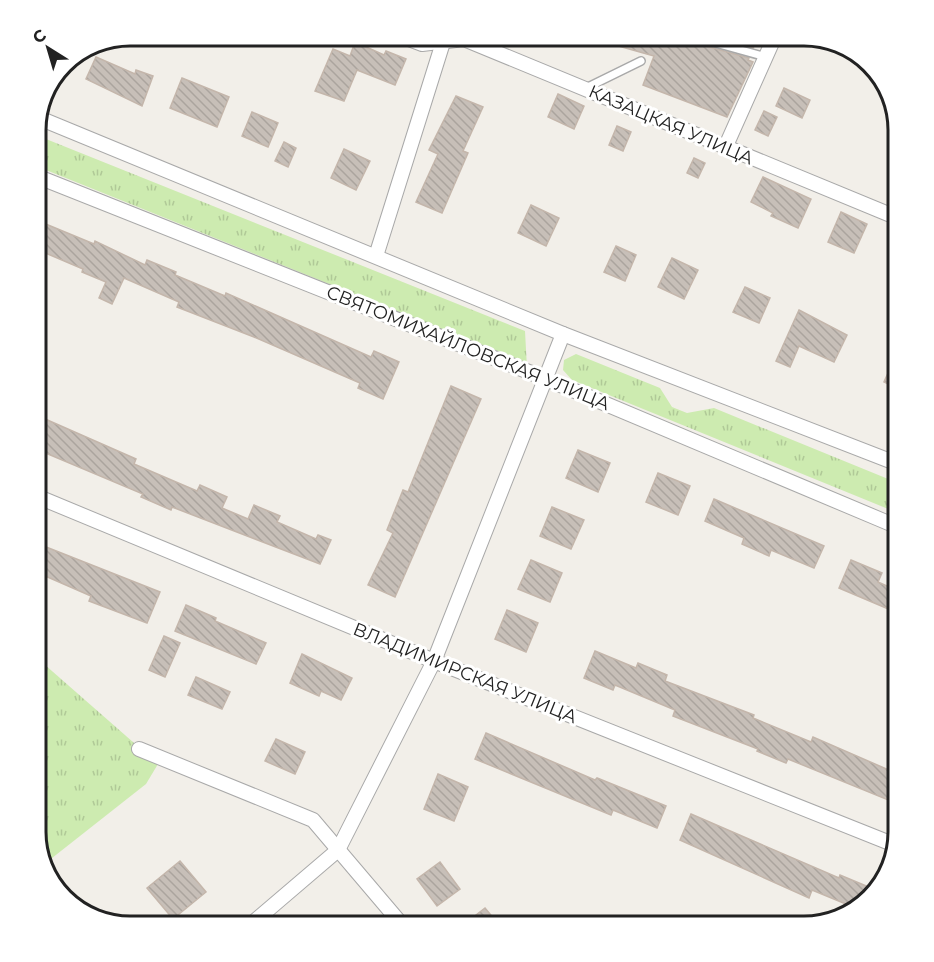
<svg xmlns="http://www.w3.org/2000/svg" width="934" height="962" viewBox="0 0 934 962" font-family="Montserrat,sans-serif">
  <style>
    .grass { fill: url(#grass-tufts) }
    .building { fill: url(#building-back-hatch); stroke: #c4b6ab; stroke-width: 1.5 }
    .lines { fill: none; stroke-linecap: round; stroke-linejoin: round }
    .lane-casing { stroke: #a9a9a9; stroke-width: 10 }
    .street-casing { stroke: #a9a9a9; stroke-width: 16 }
    .lane { stroke: #fff; stroke-width: 7 }
    .street { stroke: #fff; stroke-width: 14 }
    .labels { text-anchor: middle; dominant-baseline: central; stroke-width: 6; stroke-linejoin: round; paint-order: stroke }
    .street-label { font-size: 18px; fill: #222; stroke: #fff }
    .rim { fill: none; stroke: #222; stroke-width: 3 }
  </style>
  <defs>
    <pattern id="grass-tufts" width="24" height="20" patternUnits="userSpaceOnUse" patternTransform="scale(1.5)"><rect width="24" height="20" fill="#cdebb0"/><path d="M3 7l-1-3M5 7V3M7 7l1-3M15 17l-1-3M17 17v-4M19 17l1-3" fill="none" stroke="#b0c997"/></pattern>
    <pattern id="building-back-hatch" width="6" height="6" patternUnits="userSpaceOnUse" patternTransform="scale(1.5)"><rect width="6" height="6" fill="#c7bfb8"/><path d="M-1 5l2 2M0 0l6 6M5-1l2 2" fill="none" stroke="#aba49e"/></pattern>
  </defs>
  <rect width="100%" height="100%" fill="#f2efe9"/>
  <g class="grass">
    <path d="M36,135L525,331L527,368L384,306L36,166Z"/>
    <path d="M576,354L660,388L672,407L687,413L714,408L898,483V513L572,380L563,370L564,360Z"/>
    <path d="M36,657L158,764L146,784L47,862L36,832Z"/>
  </g>
  <g class="building">
    <path d="M598,36H656L671,40V36H684L688,41L749,58L748,60L753,62L727,117L643,85L654,56L597,40Z"/>
    <path d="M712,36H759L753,48Z"/>
    <path d="M355,42L384,55L386,51L406,59L395,85L357,70L344,101L315,91L333,49L350,56Z"/>
    <path d="M96,57L135,74L136,70L153,76L142,106L86,79Z"/>
    <path d="M182,78L229,97L217,127L170,108Z"/>
    <path d="M784,88L810,100L802,118L776,106Z"/>
    <path d="M558,94L584,106L574,129L548,117Z"/>
    <path d="M456,96L483,107L463,151L468,153L442,213L416,202L438,154L429,150Z"/>
    <path d="M764,111L777,117L768,136L755,130Z"/>
    <path d="M252,112L278,123L268,147L242,136Z"/>
    <path d="M617,126L631,132L623,151L609,145Z"/>
    <path d="M284,142L296,148L288,167L275,161Z"/>
    <path d="M344,149L370,161L356,190L331,178Z"/>
    <path d="M694,158L705,163L698,178L687,173Z"/>
    <path d="M763,177L811,199L798,228L771,216L773,213L751,202Z"/>
    <path d="M531,205L559,218L546,246L518,233Z"/>
    <path d="M841,212L867,224L854,253L828,242Z"/>
    <path d="M36,220L94,244L95,241L145,265L147,260L176,272L175,275L225,296L226,293L371,357L374,351L399,362L383,399L358,388L360,383L254,337L177,307L179,302L124,278L112,304L99,298L106,282L82,272L83,269L36,249Z"/>
    <path d="M616,246L636,255L625,281L604,272Z"/>
    <path d="M672,258L698,270L684,299L658,287Z"/>
    <path d="M745,287L770,298L759,323L733,312Z"/>
    <path d="M799,310L847,335L834,362L799,346L790,367L776,361Z"/>
    <path d="M898,351V389L884,382Z"/>
    <path d="M451,386L481,399L395,597L368,585L393,533L387,530L403,490L408,492Z"/>
    <path d="M36,415L136,459L134,464L197,491L200,485L227,497L222,508L248,519L254,505L280,516L277,522L316,539L318,535L331,540L320,564L172,507L171,510L141,497L143,494L36,449Z"/>
    <path d="M578,450L610,463L598,492L566,478Z"/>
    <path d="M658,473L690,486L678,515L646,502Z"/>
    <path d="M714,499L824,546L814,568L771,550L769,556L742,544L744,538L705,521Z"/>
    <path d="M552,507L584,520L571,549L540,536Z"/>
    <path d="M36,543L160,592L147,623L89,601L91,596L36,572Z"/>
    <path d="M531,560L562,573L550,602L518,589Z"/>
    <path d="M851,560L882,573L878,582L898,591V613L839,588Z"/>
    <path d="M186,605L216,618L215,621L266,643L256,664L175,631Z"/>
    <path d="M507,610L538,623L526,652L495,639Z"/>
    <path d="M164,636L180,643L165,677L149,670Z"/>
    <path d="M595,651L636,668L638,663L667,675L665,681L754,715L753,718L811,742L813,737L898,774V804L788,759L786,763L757,751L758,749L673,716L675,710L615,685L613,690L584,678Z"/>
    <path d="M302,654L352,678L341,700L321,691L319,696L290,683Z"/>
    <path d="M196,677L230,692L222,709L188,695Z"/>
    <path d="M486,733L595,780L597,778L666,806L657,828L613,810L611,815L475,759Z"/>
    <path d="M276,739L305,752L295,774L265,761Z"/>
    <path d="M438,774L468,787L454,821L424,809Z"/>
    <path d="M691,814L839,878L840,875L871,888L865,903L853,907L812,890L809,898L680,840Z"/>
    <path d="M180,861L206,892L173,919L147,888Z"/>
    <path d="M440,862L460,889L437,906L417,879Z"/>
    <path d="M485,908L500,926H462Z"/>
  </g>
  <g class="lines">
    <defs>
      <g id="lane">
        <path d="M690,36L766,57"/>
        <path d="M586,88L641,61"/>
      </g>
      <g id="street">
        <path d="M401,36L422,44L464,39L898,218"/>
        <path d="M39,118L563,334L898,464"/>
        <path d="M725,148L775,36"/>
        <path d="M36,176L544,378L898,527"/>
        <path d="M376,256L445,36"/>
        <path d="M36,496L434,661L895,845"/>
        <path d="M139,749L313,820L403,926"/>
        <path d="M249,926L338,850L434,661L563,334"/>
      </g>
    </defs>
    <use href="#lane" class="lane-casing"/>
    <use href="#street" class="street-casing"/>
    <use href="#lane" class="lane"/>
    <use href="#street" class="street"/>
  </g>
  <g class="labels">
    <g class="street-label">
      <text transform="translate(671 125) rotate(23)">КАЗАЦКАЯ УЛИЦА</text>
      <text transform="translate(468 348) rotate(22)">СВЯТОМИХАЙЛОВСКАЯ УЛИЦА</text>
      <text transform="translate(465 673) rotate(22)">ВЛАДИМИРСКАЯ УЛИЦА</text>
    </g>
  </g>
  <path d="M0 0H934V962H0ZM130 46H804A84 84 0 0 1 888 130V832A84 84 0 0 1 804 916H130A84 84 0 0 1 46 832V130A84 84 0 0 1 130 46Z" fill="#fff" fill-rule="evenodd"/>
  <path class="rim" d="M130 46H804A84 84 0 0 1 888 130V832A84 84 0 0 1 804 916H130A84 84 0 0 1 46 832V130A84 84 0 0 1 130 46Z"/>
  <g transform="translate(48 48) rotate(323)" stroke="#ffffff" stroke-width="4.5" paint-order="stroke">
  <path d="M0-4.5L10 22L0 15L-10 22Z" fill="#222222"/>
  <text y="-9" font-size="16" font-weight="bold" text-anchor="middle" fill="#222222">С</text>
  </g>
</svg>
